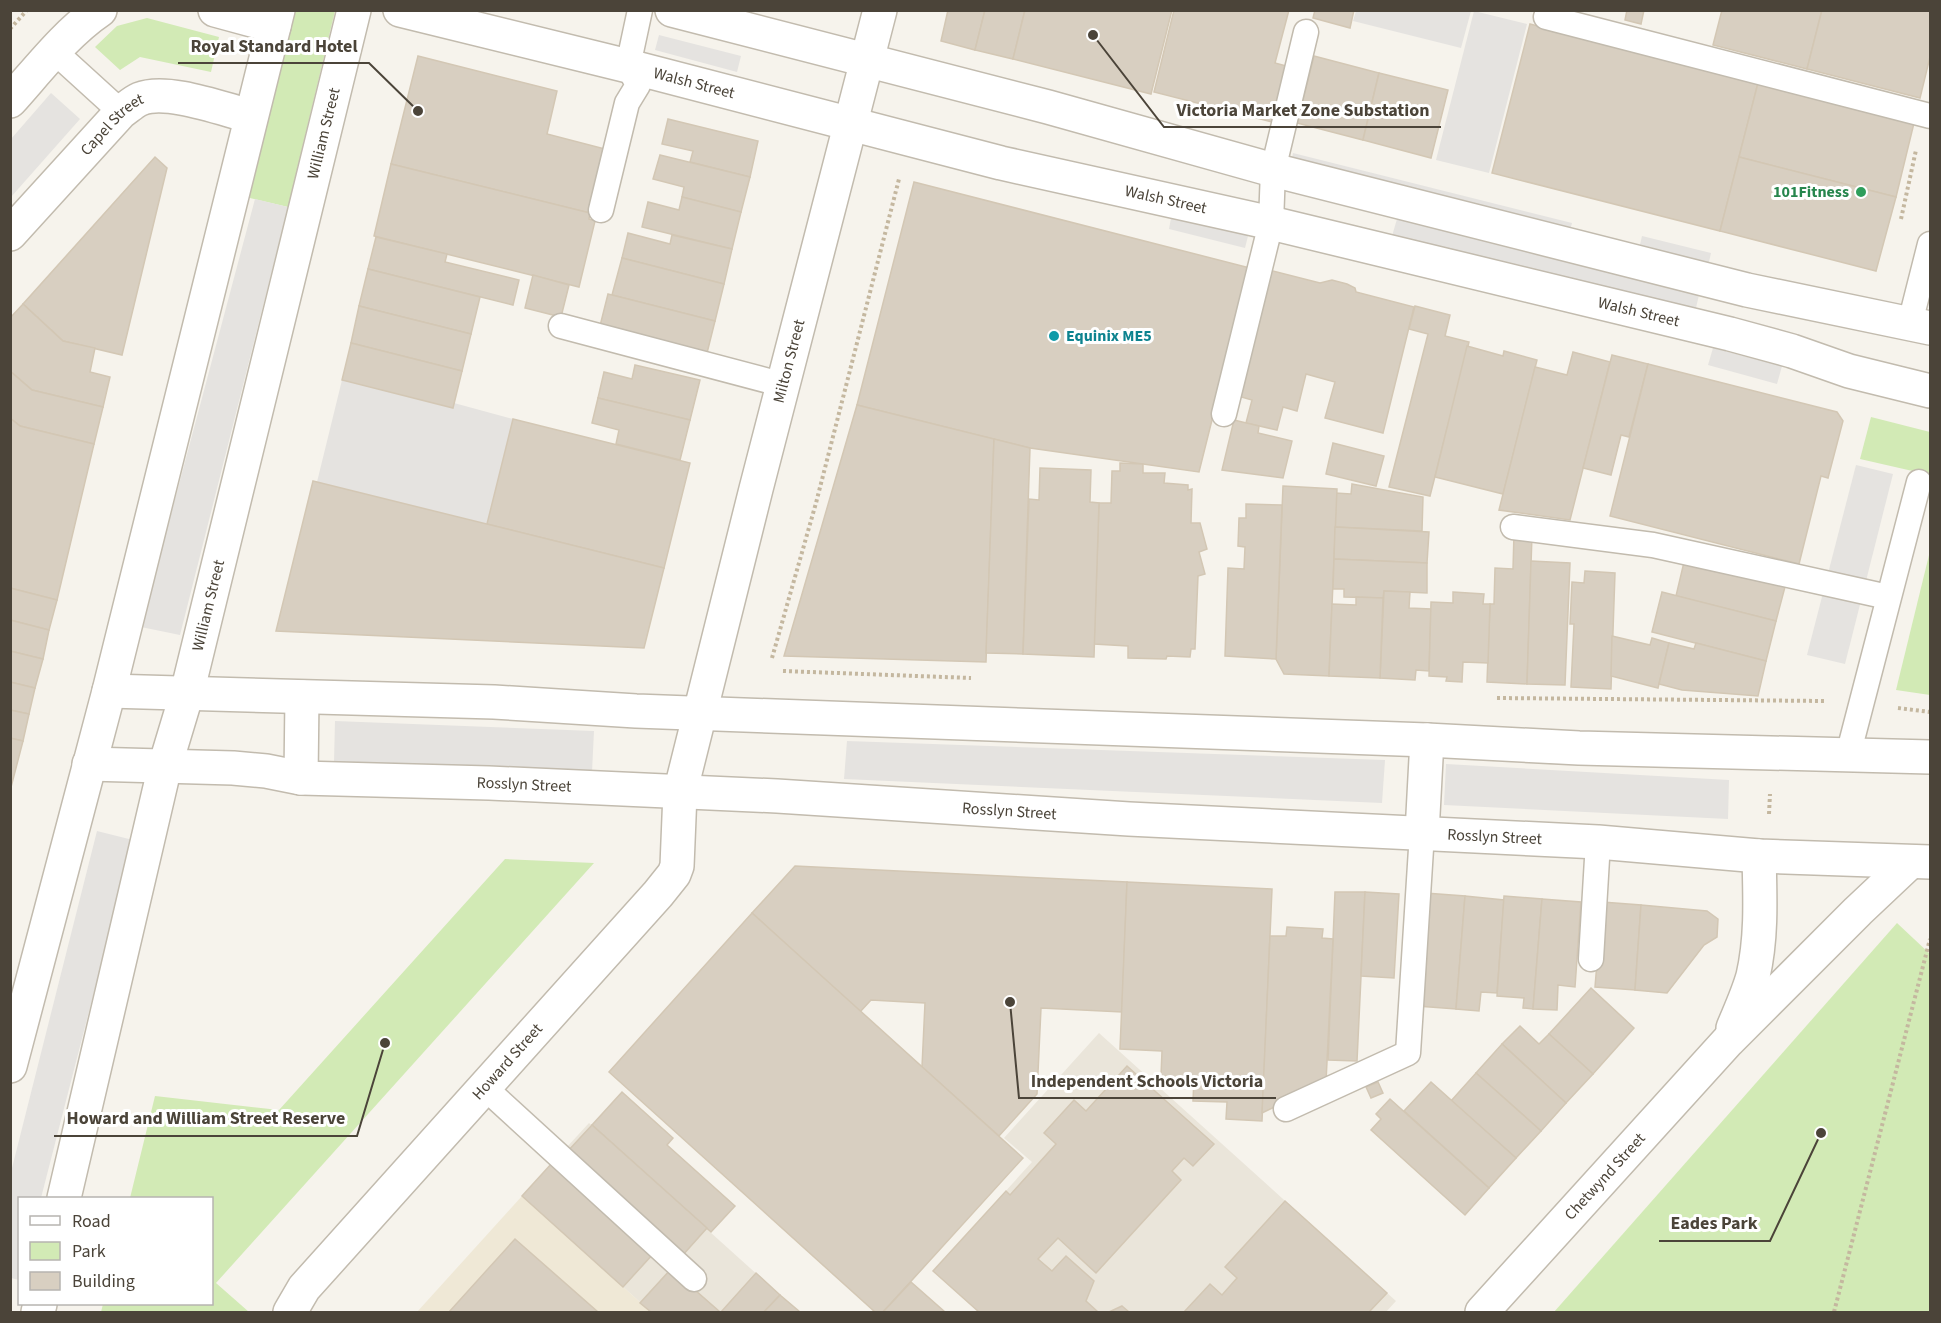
<svg xmlns="http://www.w3.org/2000/svg" width="1941" height="1323" viewBox="0 0 1941 1323" font-family="'Source Sans 3',sans-serif">
  <style>
    .residential { fill: #eae5da }
    .education { fill: #efe8d6 }
    .green { fill: #d2eab5 }
    .parking { fill: #e5e3e0 }
    .building { fill: #d8cfc1; stroke: #d3c7b4; stroke-width: 1.5 }
    .lines { fill: none; stroke-linecap: round; stroke-linejoin: round }
    .service-casing { stroke: #c2bbae; stroke-width: 27 }
    .minor-casing { stroke: #c2bbae; stroke-width: 36 }
    .path { stroke: #c4b79f; stroke-width: 4; stroke-dasharray: 3 3; stroke-linecap: butt }
    .service { stroke: #fff; stroke-width: 24 }
    .minor { stroke: #fff; stroke-width: 33 }
    .leisure-dot { fill: #2e9e5b; stroke: #fff; stroke-width: 2 }
    .culture-dot { fill: #0f9aa8; stroke: #fff; stroke-width: 2 }
    .labels { text-anchor: middle; dominant-baseline: central; stroke-width: 6; stroke-linejoin: round; paint-order: stroke }
    .street-label { font-size: 16px; fill: #4b4439; stroke: #fff }
    .leisure-label { font-size: 16px; font-weight: bold; fill: #27864d; stroke: #fff; text-anchor: end }
    .culture-label { font-size: 16px; font-weight: bold; fill: #0d838f; stroke: #fff; text-anchor: start }
    .leader { fill: none; stroke: #4b4439; stroke-width: 2 }
    .callout-dot { fill: #4b4439; stroke: #fff; stroke-width: 2 }
    .callout-label { font-size: 18px; text-anchor: middle; font-weight: bold; fill: #4b4439; stroke: #fff; stroke-width: 6; stroke-linejoin: round; paint-order: stroke }
  </style>
  <rect width="100%" height="100%" fill="#f6f3ec"/>
  <g class="residential">
    <path d="M1099,1033L1396,1301L1386,1312H979L933,1271L1032,1162L1004,1138Z"/>
    <path d="M589,1123L780,1295L764,1312H651L522,1196Z"/>
  </g>
  <path class="education" d="M522,1196L651,1312H417Z"/>
  <g class="green">
    <path d="M290,11H335L288,207L246,197Z"/>
    <path d="M147,18L219,37L211,72L140,57L120,70L95,47L117,26Z"/>
    <path d="M1871,417L1930,432V475L1860,459Z"/>
    <path d="M1930,551V695L1896,690Z"/>
    <path d="M505,859L594,863L216,1283L249,1312H101L103,1304H212V1198H130L155,1096L279,1110Z"/>
    <path d="M1897,923L1930,954V1312H1554Z"/>
  </g>
  <g class="parking">
    <path d="M1356,11V10L1471,11L1461,48L1353,21Z"/>
    <path d="M1474,11L1527,24L1489,173L1436,160Z"/>
    <path d="M659,35L741,56L737,72L655,50Z"/>
    <path d="M51,93L80,119L11,197V139Z"/>
    <path d="M1293,153L1572,223L1568,238L1290,169Z"/>
    <path d="M255,199L288,207L180,635L141,627Z"/>
    <path d="M1172,213L1249,232L1245,248L1169,229Z"/>
    <path d="M1397,219L1699,295L1695,312L1392,236Z"/>
    <path d="M1642,236L1711,253L1708,266L1639,249Z"/>
    <path d="M1713,348L1782,366L1777,384L1708,365Z"/>
    <path d="M342,380L452,407L454,403L513,419L487,524L317,482Z"/>
    <path d="M1856,465L1893,474L1845,664L1807,655Z"/>
    <path d="M335,721L594,731L592,772L334,762Z"/>
    <path d="M847,741L1385,760L1382,803L844,779Z"/>
    <path d="M1446,764L1729,780L1728,819L1444,805Z"/>
    <path d="M97,831L133,840L41,1198H20L19,1280L11,1278V1172Z"/>
  </g>
  <g class="building">
    <path d="M948,10H985L975,50L941,41Z"/>
    <path d="M985,10H1025L1013,59L975,50Z"/>
    <path d="M1025,10H1172L1151,94L1013,59Z"/>
    <path d="M1174,10H1289L1275,63L1290,67L1276,123L1154,92Z"/>
    <path d="M1315,10H1354L1350,28L1313,18Z"/>
    <path d="M1627,10H1644L1641,24L1625,20Z"/>
    <path d="M1722,10H1822L1807,69L1713,45Z"/>
    <path d="M1822,10H1930V57L1920,98L1807,69Z"/>
    <path d="M1530,24L1758,83L1720,231L1492,173Z"/>
    <path d="M418,56L557,91L547,134L605,149L590,213L391,164Z"/>
    <path d="M1314,56L1379,73L1363,140L1297,123Z"/>
    <path d="M1379,73L1448,90L1431,158L1363,140Z"/>
    <path d="M1758,83L1914,123L1896,197L1739,157Z"/>
    <path d="M668,119L758,141L750,177L690,162L693,151L662,144Z"/>
    <path d="M660,155L750,177L741,212L682,197L684,187L653,179Z"/>
    <path d="M155,157L167,168L122,355L63,341L23,304Z"/>
    <path d="M1739,157L1896,197L1876,271L1720,231Z"/>
    <path d="M391,164L590,213L589,219L595,221L579,287L374,236Z"/>
    <path d="M914,182L1250,268L1199,472L1030,448L857,405Z"/>
    <path d="M682,197L741,212L732,249L642,227L648,202L679,210Z"/>
    <path d="M628,233L670,244L672,235L732,249L724,284L622,258Z"/>
    <path d="M376,237L447,254L445,262L519,280L513,305L368,269Z"/>
    <path d="M622,258L724,284L715,321L612,295Z"/>
    <path d="M368,269L480,297L471,334L359,306Z"/>
    <path d="M1269,270L1320,283L1332,280L1347,284L1355,288L1356,292L1414,307L1383,433L1325,418L1335,382L1306,374L1297,411L1283,407L1277,430L1246,423L1252,400L1238,396Z"/>
    <path d="M533,275L569,285L561,317L525,308Z"/>
    <path d="M608,294L715,321L706,357L599,330Z"/>
    <path d="M23,304L63,341L95,348L90,372L110,377L103,407L32,390L10,371V318Z"/>
    <path d="M359,306L471,334L462,371L351,343Z"/>
    <path d="M1415,306L1450,315L1445,336L1469,342L1430,496L1389,487L1428,334L1409,329Z"/>
    <path d="M351,343L462,371L453,408L342,380Z"/>
    <path d="M1467,346L1503,356L1504,351L1537,360L1503,494L1435,477Z"/>
    <path d="M1573,352L1610,362L1570,520L1499,510L1535,367L1567,375Z"/>
    <path d="M1612,355L1648,364L1629,437L1621,435L1611,475L1583,468Z"/>
    <path d="M1648,364L1837,412L1843,421L1828,478L1821,476L1799,564L1610,516Z"/>
    <path d="M635,365L700,380L690,420L598,398L604,372L632,379Z"/>
    <path d="M10,371L32,390L103,407L94,444L20,426L10,418Z"/>
    <path d="M598,398L690,420L680,460L616,444L619,430L592,423Z"/>
    <path d="M857,405L994,439L986,662L784,656Z"/>
    <path d="M10,418L20,426L94,444L57,600L10,588Z"/>
    <path d="M513,419L690,463L664,568L487,524Z"/>
    <path d="M1234,420L1259,426L1258,433L1292,441L1283,478L1222,470Z"/>
    <path d="M994,439L1030,448L1023,654L986,653Z"/>
    <path d="M1333,443L1384,456L1376,486L1326,474Z"/>
    <path d="M1120,463L1143,464V473H1165L1164,483L1188,485V490L1192,489L1191,523H1200L1207,549L1199,552L1205,574L1198,576L1195,649H1191L1190,657L1167,656L1166,659L1128,658V646L1094,644L1099,503H1111L1112,471H1120Z"/>
    <path d="M1040,468L1091,470L1090,502L1099,503L1094,657L1023,654L1029,499L1039,500Z"/>
    <path d="M313,481L664,568L644,648L276,631Z"/>
    <path d="M1352,484L1423,497L1422,531L1335,527L1336,493L1351,494Z"/>
    <path d="M1283,486L1337,489L1329,676L1284,674L1276,659Z"/>
    <path d="M1246,504L1282,505L1276,659L1225,656L1228,568L1244,569L1245,547L1238,546L1239,518H1246Z"/>
    <path d="M1335,527L1429,532L1427,563L1334,559Z"/>
    <path d="M1514,534L1532,535L1527,684L1487,682L1490,604H1494L1495,568L1513,569Z"/>
    <path d="M1685,558L1786,583L1776,621L1676,596Z"/>
    <path d="M1334,559L1427,563V593L1384,591L1383,598L1344,597V589H1333Z"/>
    <path d="M1531,561L1570,563L1565,685L1527,684Z"/>
    <path d="M1585,571L1615,573L1611,689L1571,687L1574,624H1570L1572,582L1584,583Z"/>
    <path d="M10,588L57,600L49,630L10,620Z"/>
    <path d="M1384,591L1410,592L1409,608L1431,609L1429,671L1416,670L1415,680L1380,678Z"/>
    <path d="M1453,592L1484,594L1483,604H1490L1488,663L1463,662L1462,682L1446,681L1447,677L1429,676L1431,602L1453,603Z"/>
    <path d="M1662,592L1776,621L1766,661L1652,632Z"/>
    <path d="M1356,597L1383,598L1380,678L1329,676L1332,604L1356,605Z"/>
    <path d="M10,620L49,630L43,659L10,651Z"/>
    <path d="M1612,636L1650,645L1652,638L1669,643L1658,688L1611,676Z"/>
    <path d="M1669,643L1694,649L1696,643L1766,661L1758,696L1682,690L1659,684Z"/>
    <path d="M10,651L43,659L35,688L10,682Z"/>
    <path d="M10,682L35,688L29,714L10,710Z"/>
    <path d="M10,710L29,714L23,741L10,738Z"/>
    <path d="M10,738L23,741L10,791Z"/>
    <path d="M795,866L1127,882L1122,1012L1041,1008L1037,1094L999,1136L922,1067L925,1003L871,1000L860,1012L752,913Z"/>
    <path d="M1127,882L1272,889L1262,1121L1226,1119L1227,1102L1193,1101L1194,1078L1161,1076L1162,1051L1120,1049Z"/>
    <path d="M1335,892H1365L1357,1061L1328,1060Z"/>
    <path d="M1365,892L1399,894L1394,978L1361,976Z"/>
    <path d="M1425,893L1465,896L1456,1009L1417,1006Z"/>
    <path d="M1465,896L1504,900L1497,993L1481,992L1479,1011L1456,1009Z"/>
    <path d="M1504,896L1542,899L1533,1009L1523,1008L1524,998L1497,996Z"/>
    <path d="M1542,899L1581,902L1575,987L1558,985L1557,1010L1533,1009Z"/>
    <path d="M1602,902L1641,905L1635,990L1595,987Z"/>
    <path d="M1641,905L1707,911L1718,919L1717,937L1704,945L1667,993L1635,990Z"/>
    <path d="M752,913L1023,1158L883,1312H875L609,1072Z"/>
    <path d="M1287,927L1323,929L1322,938L1333,939L1326,1082L1262,1113L1270,936H1286Z"/>
    <path d="M1591,988L1634,1028L1593,1074L1549,1034Z"/>
    <path d="M1520,1026L1539,1044L1549,1034L1593,1074L1566,1103L1502,1044Z"/>
    <path d="M1502,1044L1566,1103L1541,1131L1476,1073Z"/>
    <path d="M1127,1066L1214,1144L1193,1166L1184,1158L1172,1171L1181,1180L1096,1273L1058,1238L1038,1259L1052,1271L1066,1256L1094,1281L1086,1301L1098,1312H979L933,1271L1006,1191L1010,1195L1056,1144L1044,1133L1074,1100L1086,1111Z"/>
    <path d="M1476,1073L1541,1131L1516,1158L1451,1101Z"/>
    <path d="M1378,1082L1383,1093L1371,1098L1366,1087Z"/>
    <path d="M1431,1082L1516,1158L1489,1188L1404,1111Z"/>
    <path d="M622,1092L673,1138L667,1145L735,1206L711,1232L592,1125Z"/>
    <path d="M1390,1099L1489,1188L1465,1215L1371,1130L1381,1119L1376,1114Z"/>
    <path d="M592,1125L707,1228L682,1256L567,1152Z"/>
    <path d="M552,1163L653,1254L623,1287L522,1196Z"/>
    <path d="M1285,1201L1387,1293L1369,1312H1184L1210,1284L1222,1295L1237,1278L1225,1267Z"/>
    <path d="M515,1239L598,1312H449Z"/>
    <path d="M671,1269L720,1312H651L640,1303Z"/>
    <path d="M756,1273L780,1295L764,1312H721Z"/>
    <path d="M911,1282L945,1312H883Z"/>
    <path d="M780,1295L800,1312H764Z"/>
    <path d="M1122,1306L1129,1312H1109Z"/>
  </g>
  <g class="lines">
    <defs>
      <g id="service">
        <path d="M1546,17L1930,116"/>
        <path d="M55,52L121,112"/>
        <path d="M601,210L627,103L638,85L628,66L640,10"/>
        <path d="M1910,323L1930,244"/>
        <path d="M561,326L784,385"/>
        <path d="M1224,414L1271,223L1273,170L1306,32"/>
        <path d="M1513,527L1653,545L1888,597"/>
        <path d="M1848,755L1919,482"/>
        <path d="M1591,959L1598,842"/>
        <path d="M484,1087L694,1279"/>
        <path d="M1286,1109L1408,1053L1422,833"/>
      </g>
      <g id="minor">
        <path d="M215,10L274,26"/>
        <path id="s1" d="M400,10L628,66L1001,163L1271,223L1730,334L1792,351L1849,371L1930,391"/>
        <path d="M672,10L1048,107L1273,170L1747,290L1930,328"/>
        <path d="M10,101C38,70 66,33 100,10"/>
        <path id="s2" d="M10,234L121,112C127,108 133,102 140,99C167,88 222,109 250,116"/>
        <path d="M109,691L494,702L636,711L1427,740L1579,748L1930,757"/>
        <path id="s3" d="M89,764L233,768L266,771L301,778L489,783L777,796L1129,819L1598,842L1759,856L1930,862"/>
        <path d="M301,778L302,697"/>
        <path d="M1422,833L1427,740"/>
        <path d="M1733,1028C1740,1011 1748,994 1753,976C1762,937 1760,896 1759,856"/>
        <path d="M10,1066L109,691L278,10"/>
        <path id="s4" d="M64,1198L165,766L187,693L354,10"/>
        <path d="M38,1312L40,1304"/>
        <path id="s5" d="M290,1312L304,1288L658,894L674,874L677,866L680,793L756,489L880,10"/>
        <path id="s6" d="M1482,1312L1728,1041L1858,911L1910,862"/>
      </g>
    </defs>
    <use href="#service" class="service-casing"/>
    <use href="#minor" class="minor-casing"/>
    <g class="path">
      <path d="M10,29L27,10"/>
      <path d="M1901,219L1916,150"/>
      <path d="M772,658L816,503L899,179"/>
      <path d="M783,671L971,678"/>
      <path d="M1497,698L1825,701"/>
      <path d="M1898,708L1930,712"/>
      <path d="M1769,814L1770,794"/>
      <path d="M1834,1312L1930,939"/>
    </g>
    <use href="#service" class="service"/>
    <use href="#minor" class="minor"/>
  </g>
  <circle class="leisure-dot" cx="1861" cy="192" r="6"/>
  <circle class="culture-dot" cx="1054" cy="336" r="6"/>
  <g class="labels">
    <g class="street-label">
      <text stroke="none"><textPath href="#s1" startOffset="303">Walsh Street</textPath></text>
      <text stroke="none"><textPath href="#s2" startOffset="150">Capel Street</textPath></text>
      <text stroke="none"><textPath href="#s4" startOffset="1096">William Street</textPath></text>
      <text stroke="none"><textPath href="#s1" startOffset="789">Walsh Street</textPath></text>
      <text stroke="none"><textPath href="#s1" startOffset="1275">Walsh Street</textPath></text>
      <text stroke="none"><textPath href="#s5" startOffset="1110">Milton Street</textPath></text>
      <text stroke="none"><textPath href="#s4" startOffset="610">William Street</textPath></text>
      <text stroke="none"><textPath href="#s3" startOffset="436">Rosslyn Street</textPath></text>
      <text stroke="none"><textPath href="#s3" startOffset="922">Rosslyn Street</textPath></text>
      <text stroke="none"><textPath href="#s3" startOffset="1408">Rosslyn Street</textPath></text>
      <text stroke="none"><textPath href="#s5" startOffset="332">Howard Street</textPath></text>
      <text stroke="none"><textPath href="#s6" startOffset="183">Chetwynd Street</textPath></text>
    </g>
    <g class="leisure-label">
      <text x="1849" y="192">101Fitness</text>
    </g>
    <g class="culture-label">
      <text x="1066" y="336">Equinix ME5</text>
    </g>
  </g>
  <path class="leader" d="M418 111L369 63H178M1093 35L1164 127H1441M1010 1002L1019 1098H1276M385 1043L357 1136H54M1821 1133L1770 1241H1659"/>
  <g class="callout-dot">
    <circle cx="418" cy="111" r="6"/>
    <circle cx="1093" cy="35" r="6"/>
    <circle cx="1010" cy="1002" r="6"/>
    <circle cx="385" cy="1043" r="6"/>
    <circle cx="1821" cy="1133" r="6"/>
  </g>
  <g class="callout-label">
    <text x="274" y="52">Royal Standard Hotel</text>
    <text x="1303" y="116">Victoria Market Zone Substation</text>
    <text x="1147" y="1087">Independent Schools Victoria</text>
    <text x="206" y="1124">Howard and William Street Reserve</text>
    <text x="1714" y="1229">Eades Park</text>
  </g>
  <rect width="1941" height="1323" fill="none" stroke="#4b4439" stroke-width="24"/>
  <rect x="18" y="1197" width="195" height="108" fill="#ffffff" stroke="#b7b4b0" stroke-width="1.5"/>
  <rect x="30" y="1216" width="30" height="9" fill="#ffffff" stroke="#b7b4b0" stroke-width="1.5"/>
  <text x="72" y="1227" font-size="18" fill="#4b4439">Road</text>
  <rect x="30" y="1242" width="30" height="18" fill="#d2eab5" stroke="#b7b4b0" stroke-width="1.5"/>
  <text x="72" y="1257" font-size="18" fill="#4b4439">Park</text>
  <rect x="30" y="1272" width="30" height="18" fill="#d8cfc1" stroke="#b7b4b0" stroke-width="1.5"/>
  <text x="72" y="1287" font-size="18" fill="#4b4439">Building</text>
</svg>
